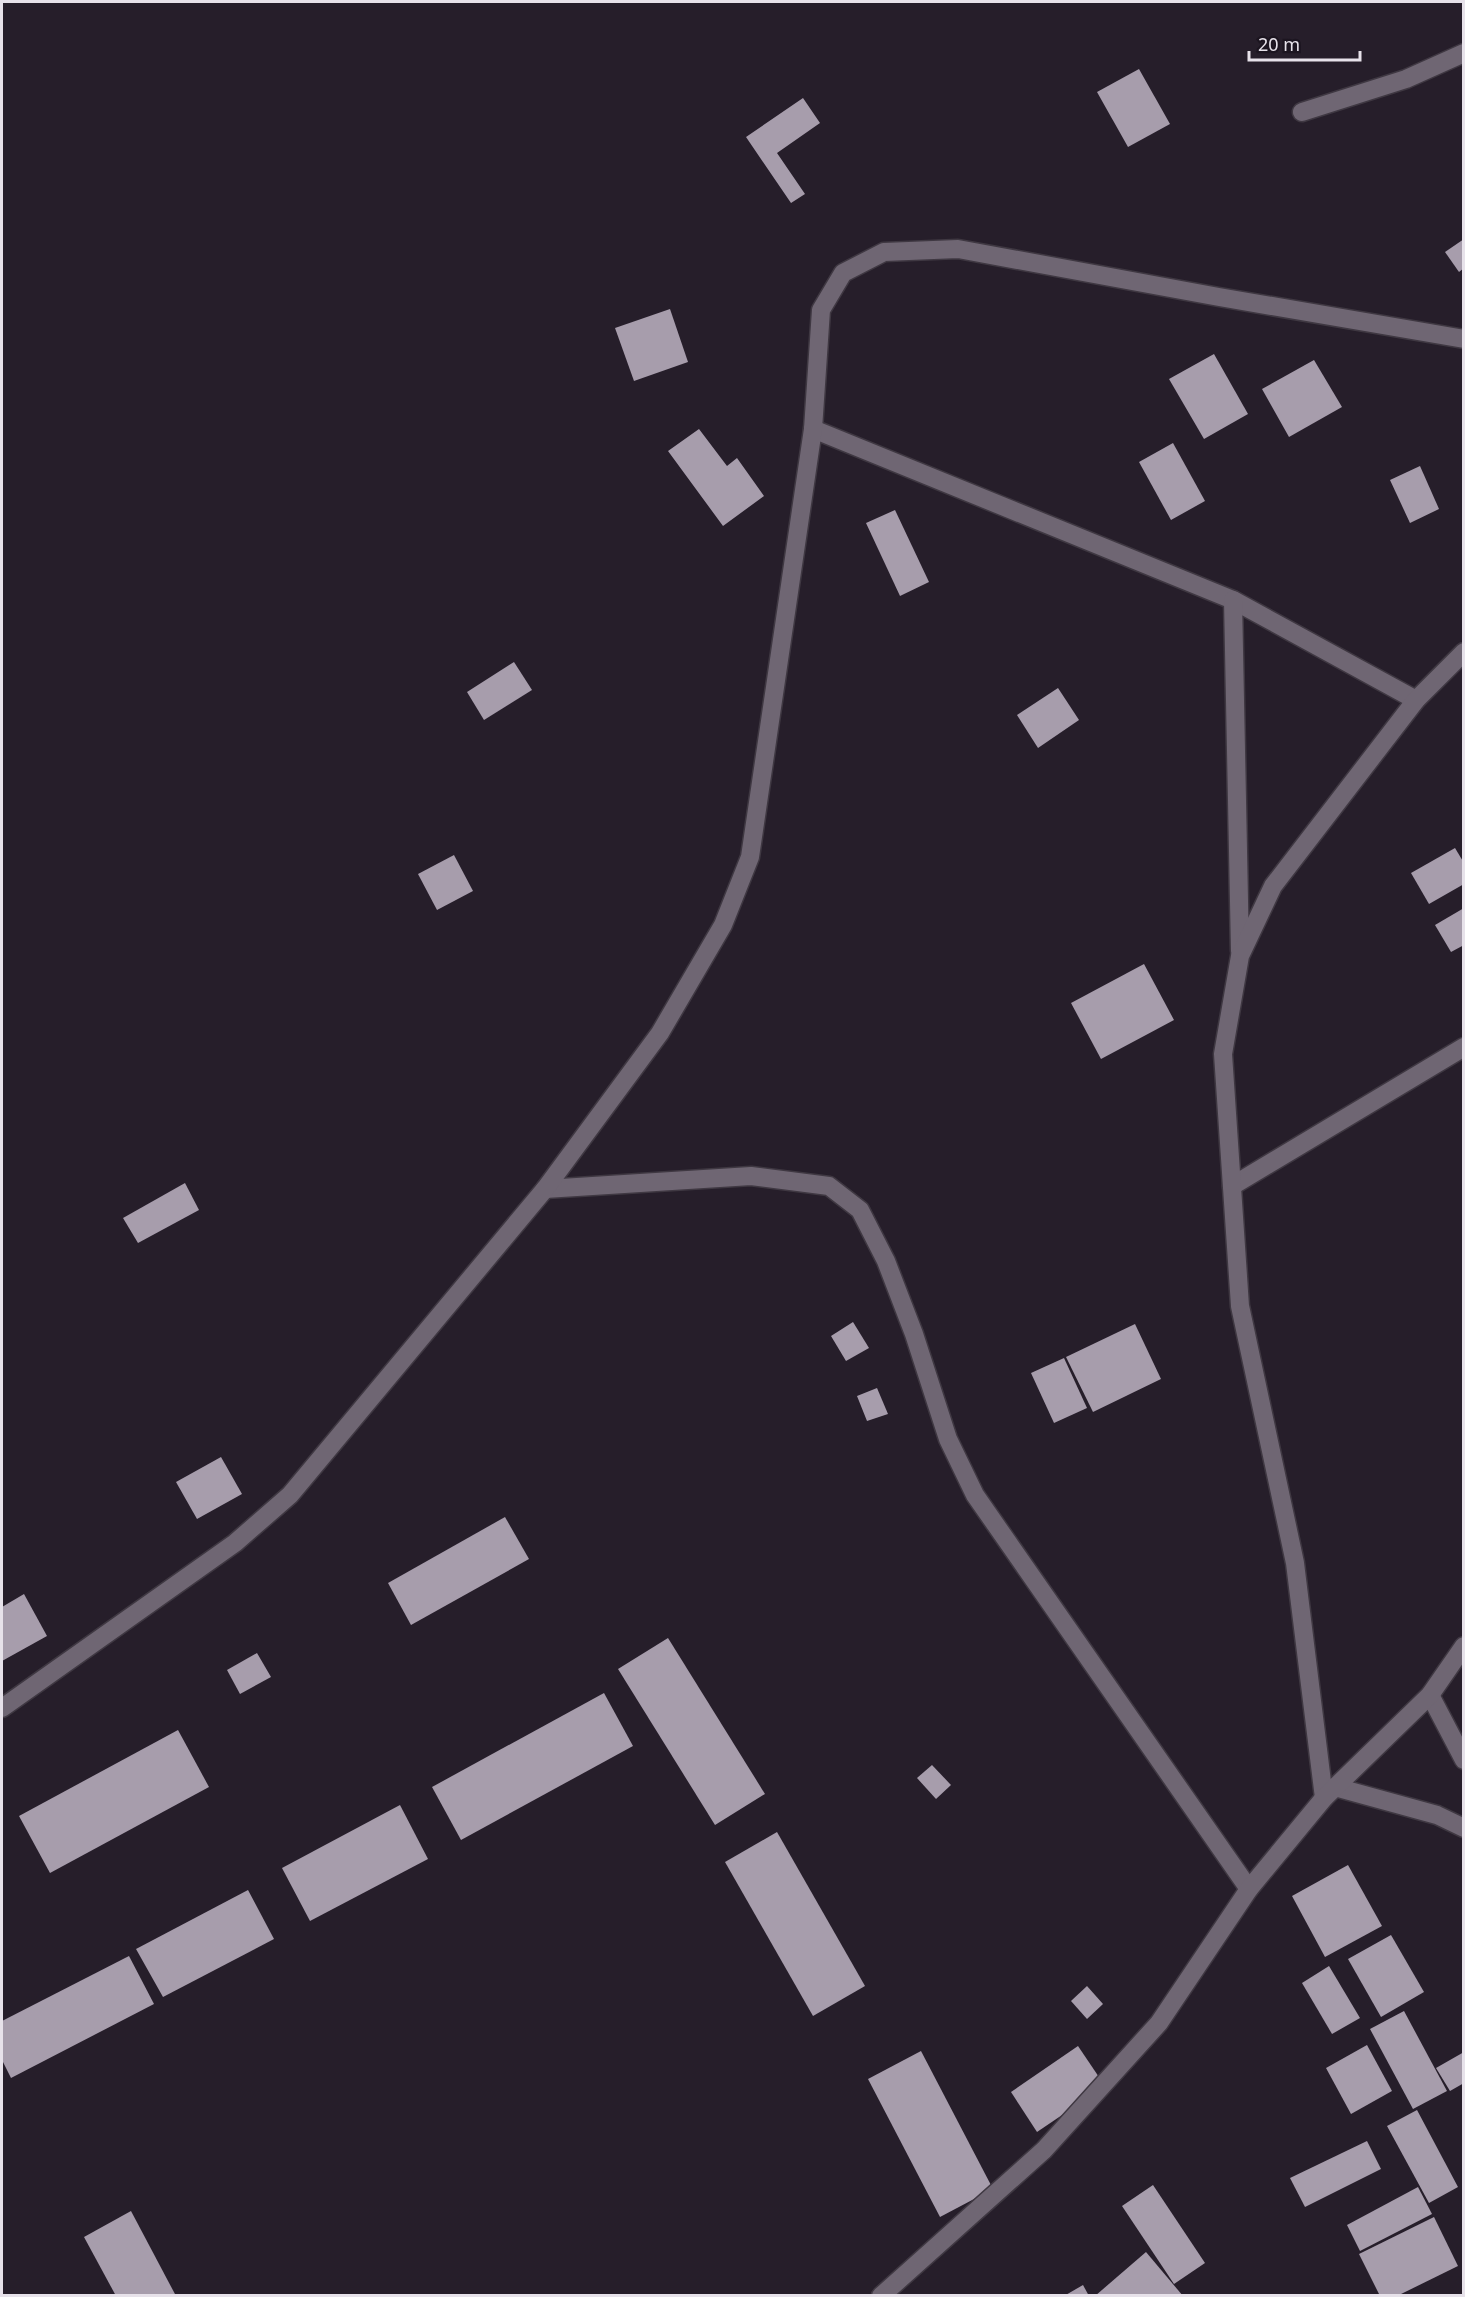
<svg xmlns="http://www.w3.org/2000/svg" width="1465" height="2297" viewBox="0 0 1465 2297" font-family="'Noto Sans',sans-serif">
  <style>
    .building { fill: #a79dac }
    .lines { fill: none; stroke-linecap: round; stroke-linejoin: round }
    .street-casing { stroke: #3f3842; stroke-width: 21 }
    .street { stroke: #6f6673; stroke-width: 18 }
  </style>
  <rect width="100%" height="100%" fill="#261e2a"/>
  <g class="building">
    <path d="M1139,69L1170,124L1128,147L1097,92Z"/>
    <path d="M803,98L820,123L777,153L805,194L791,203L746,137Z"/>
    <path d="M1464,239V268L1459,272L1445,252Z"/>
    <path d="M670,309L688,362L634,381L615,328Z"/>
    <path d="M1214,354L1248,414L1204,439L1169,379Z"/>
    <path d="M1314,360L1342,407L1289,437L1262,389Z"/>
    <path d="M699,429L727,466L737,458L764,496L723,526L668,451Z"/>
    <path d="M1173,443L1205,501L1171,520L1139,462Z"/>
    <path d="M1420,466L1439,509L1410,523L1390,480Z"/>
    <path d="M895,510L929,582L900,596L866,523Z"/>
    <path d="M514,662L532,690L484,720L467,692Z"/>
    <path d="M1058,688L1079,720L1038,748L1017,715Z"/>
    <path d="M1455,848L1464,863V884L1429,904L1411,873Z"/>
    <path d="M454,855L473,891L437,910L418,874Z"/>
    <path d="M1464,908V945L1451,952L1435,925Z"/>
    <path d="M1144,964L1174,1020L1101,1059L1071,1003Z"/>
    <path d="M185,1183L199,1210L138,1243L123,1218Z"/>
    <path d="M853,1322L869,1348L846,1361L831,1336Z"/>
    <path d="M1135,1324L1161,1379L1093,1412L1066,1357Z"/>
    <path d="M1064,1358L1087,1408L1054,1423L1031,1373Z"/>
    <path d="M877,1388L888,1414L867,1421L857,1396Z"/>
    <path d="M221,1457L242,1494L197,1519L176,1482Z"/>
    <path d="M505,1517L529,1559L411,1625L388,1583Z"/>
    <path d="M24,1594L47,1636L2,1661V1607Z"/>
    <path d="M668,1638L765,1794L715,1825L618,1669Z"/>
    <path d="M257,1653L271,1677L240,1694L227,1670Z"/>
    <path d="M604,1693L633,1746L461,1840L432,1787Z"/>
    <path d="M178,1730L209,1787L50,1873L19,1816Z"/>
    <path d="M932,1765L951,1785L936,1799L917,1778Z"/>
    <path d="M400,1805L428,1859L310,1921L282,1868Z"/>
    <path d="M777,1832L865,1986L813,2016L725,1862Z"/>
    <path d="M1348,1865L1382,1926L1325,1957L1292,1896Z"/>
    <path d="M248,1890L274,1939L163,1997L136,1949Z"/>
    <path d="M1391,1935L1424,1992L1381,2017L1348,1959Z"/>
    <path d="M129,1956L154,2004L11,2078L2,2060V2021Z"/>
    <path d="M1329,1966L1360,2018L1332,2034L1302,1983Z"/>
    <path d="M1087,1986L1103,2004L1087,2019L1071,2001Z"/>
    <path d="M1404,2011L1447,2091L1413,2109L1370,2029Z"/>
    <path d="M1367,2045L1392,2091L1351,2114L1326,2068Z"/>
    <path d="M1078,2046L1105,2086L1037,2132L1011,2092Z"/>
    <path d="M921,2051L993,2189L940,2217L868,2079Z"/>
    <path d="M1464,2052V2083L1450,2091L1436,2068Z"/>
    <path d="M1417,2110L1458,2187L1429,2203L1387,2126Z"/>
    <path d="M1367,2141L1381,2169L1305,2207L1290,2178Z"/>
    <path d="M1153,2185L1205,2263L1174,2284L1122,2206Z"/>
    <path d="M1418,2187L1432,2214L1360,2251L1347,2225Z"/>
    <path d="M131,2211L176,2296H116L84,2237Z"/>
    <path d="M1434,2217L1458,2266L1397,2296H1380L1359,2254Z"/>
    <path d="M1146,2252L1183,2296H1095Z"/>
    <path d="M1083,2285L1089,2296H1064Z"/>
  </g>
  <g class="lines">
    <defs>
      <g id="street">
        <path d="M1302,112L1406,79L1464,53"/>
        <path d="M813,429L1233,600L1416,700"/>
        <path d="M1233,600L1240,951"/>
        <path d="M1232,1186L1464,1047"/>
        <path d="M545,1189L751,1176L829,1186L860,1210L886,1261L914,1334L948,1439L975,1495L1249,1889"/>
        <path d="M1430,1695L1464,1760"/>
        <path d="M2,1708L235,1543L290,1495L545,1189L660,1033L723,925L750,857L813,429L821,310L843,273L884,252L958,249L1219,297L1464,339"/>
        <path d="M1335,1787L1437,1815L1464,1828"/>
        <path d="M1324,1798L1295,1563L1240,1306L1223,1054L1240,956L1273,886L1416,700L1464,652"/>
        <path d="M881,2296L1044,2150L1159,2023L1249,1889L1324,1798L1430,1695L1464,1646"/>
      </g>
    </defs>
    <use href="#street" class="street-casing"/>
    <use href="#street" class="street"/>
  </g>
  <rect width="1465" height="2297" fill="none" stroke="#e7e2ea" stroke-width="6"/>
  <path d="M1249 51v9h111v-9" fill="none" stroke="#e7e2ea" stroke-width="3"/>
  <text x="1258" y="51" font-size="18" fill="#e7e2ea" stroke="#1c1520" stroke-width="4.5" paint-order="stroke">20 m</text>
</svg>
